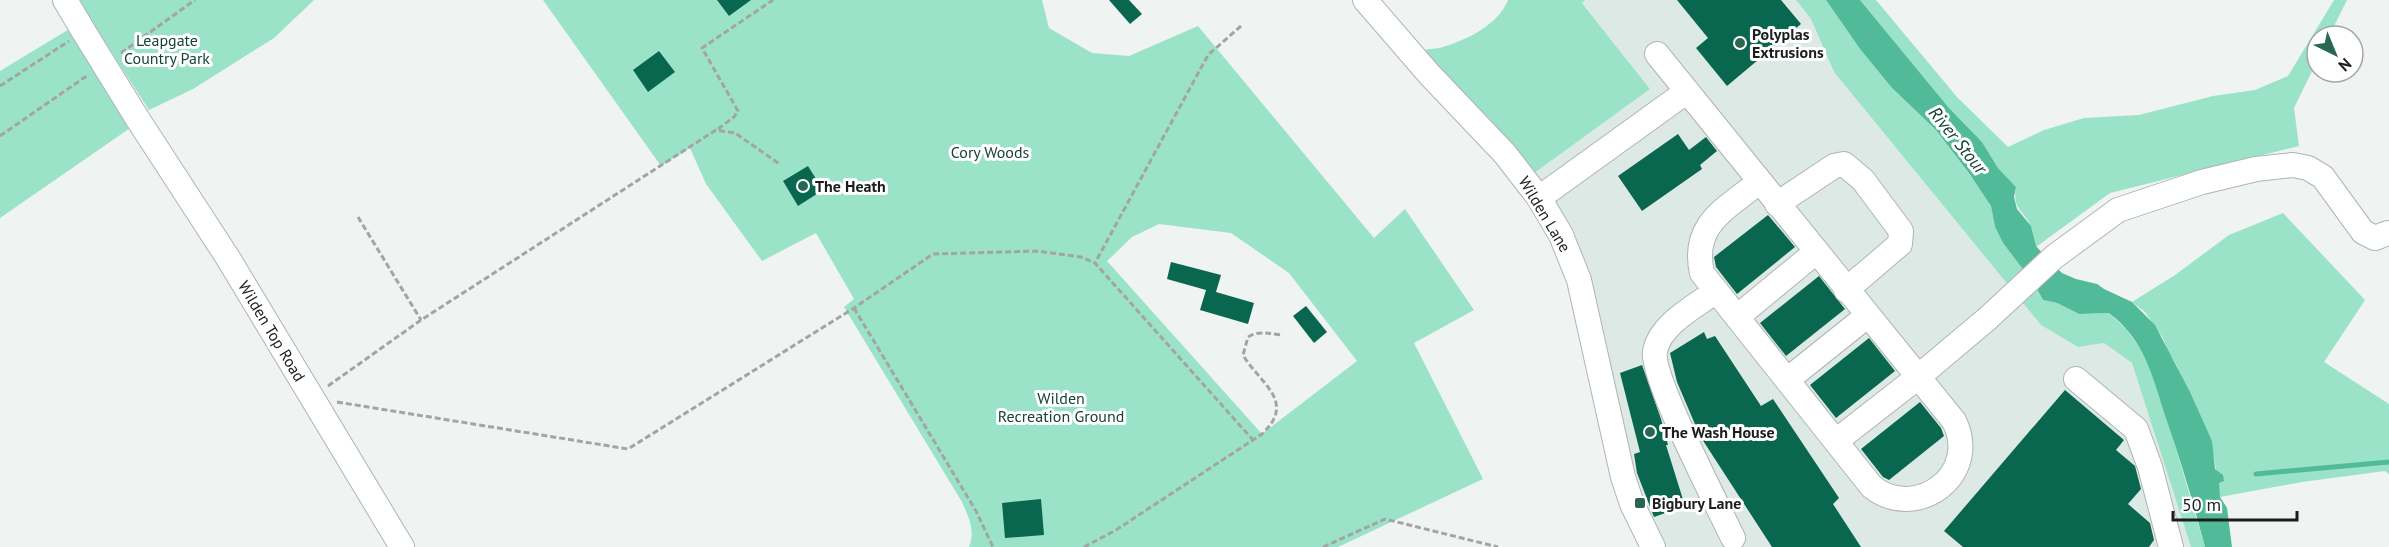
<svg xmlns="http://www.w3.org/2000/svg" width="2389" height="547" viewBox="0 0 2389 547" font-family="'PT Sans',sans-serif">
  <style>
    .built { fill: #dde9e4 }
    .green { fill: #9be3c8; fill-rule: evenodd }
    .water { fill: #51bb99 }
    .lines { fill: none; stroke-linecap: round; stroke-linejoin: round }
    .stream { stroke: #51bb99; stroke-width: 5 }
    .building { fill: #0a674f }
    .minor-casing { stroke: #b0b4b2; stroke-width: 26 }
    .path { stroke: #a2a5a4; stroke-width: 3; stroke-dasharray: 6 3; stroke-linecap: butt }
    .minor { stroke: #fff; stroke-width: 24 }
    .minor-bridge-casing { stroke: #b0b4b2; stroke-width: 26; stroke-linecap: butt }
    .minor-bridge { stroke: #fff; stroke-width: 24 }
    .poi-dot { fill: #2a6753; stroke: #fff; stroke-width: 2 }
    .labels { text-anchor: middle; dominant-baseline: central; stroke-width: 6; stroke-linejoin: round; paint-order: stroke }
    .poi-label { font-size: 16px; font-weight: bold; fill: #1c1d1d; stroke: #fff; text-anchor: start }
    .park-label { font-size: 16px; fill: #154335; stroke: #fff }
    .street-label { font-size: 16px; fill: #1c1d1d; stroke: #fff }
    .water-label { font-size: 18px; font-style: italic; fill: #124132; stroke: #fff }
  </style>
  <rect width="100%" height="100%" fill="#eff3f1"/>
  <path class="built" d="M1585,0H1796L1811,19L1834,72L2041,325L2078,347L2104,343L2132,363L2191,547H1653L1594,344L1526,179L1650,89L1582,2Z"/>
  <g class="green">
    <path d="M73,0H314L274,38L193,89L149,110L93,24L80,12Z"/>
    <path d="M543,0H1042L1049,28L1092,53L1129,56L1198,26L1374,238L1405,209L1474,310L1414,343L1483,479L1338,547H969C976,531 968,516 962,502L844,307L854,299L816,233L762,261L706,184L690,148L661,166ZM1159,224L1231,233L1289,273L1357,361L1262,434L1107,261L1132,237Z"/>
    <path d="M1508,0H1585L1582,3L1650,89L1526,179L1409,51C1420,49 1433,50 1443,47C1467,40 1499,24 1508,0Z"/>
    <path d="M1796,0H1826L1860,49L1892,88L1936,130L1987,198L1991,206L1995,227L2003,243L2026,271L2043,300L2057,303L2079,314L2109,313L2126,329L2141,350L2155,377L2205,547H2191L2132,363L2104,343L2078,347L2041,325L1834,72L1811,19Z"/>
    <path d="M1860,0H1876L1957,97L2008,147L2044,130L2084,118L2139,115L2213,96L2255,90L2288,76L2334,0H2347L2329,36H2317V61L2294,108L2299,146L2110,193L2036,247C2034,240 2033,233 2031,227C2024,209 2012,211 2016,187L1998,168L1982,142L1949,108Z"/>
    <path d="M71,28L133,126L0,218V71Z"/>
    <path d="M2283,213L2365,300L2324,362L2389,404V474L2385,471L2302,482L2220,497L2214,457L2177,366L2168,351L2163,338L2145,312L2132,302L2175,275L2229,235Z"/>
  </g>
  <path class="water" d="M1826,0H1860L1949,108L1982,142L1998,168L2016,187L2014,197L2017,209L2031,226L2036,246L2052,264L2062,273L2076,279L2097,284L2104,289L2132,302L2155,325L2190,392L2212,441L2215,469L2223,475L2224,481L2219,483L2220,497L2227,508L2232,547H2205C2194,505 2182,465 2168,424C2153,381 2148,343 2109,313L2079,314L2057,303L2043,300L2033,282L2003,243L1995,227L1991,206L1971,176L1936,130L1892,88L1860,49Z"/>
  <g class="lines">
    <path class="stream" d="M2256,474L2389,462"/>
  </g>
  <g class="building">
    <path d="M717,0H751L729,16Z"/>
    <path d="M1109,0H1129L1142,14L1130,24Z"/>
    <path d="M1677,0H1781L1801,24L1727,86L1696,48L1708,38Z"/>
    <path d="M659,51L675,72L648,92L633,70Z"/>
    <path d="M1678,134L1689,150L1706,137L1717,151L1700,165L1702,169L1642,211L1618,176Z"/>
    <path d="M808,166L823,190L798,206L783,181Z"/>
    <path d="M1768,215L1795,247L1737,294L1716,267L1714,257Z"/>
    <path d="M1171,262L1221,275L1216,292L1254,303L1248,324L1200,310L1206,290L1167,279Z"/>
    <path d="M1819,276L1845,309L1786,356L1760,323Z"/>
    <path d="M1306,306L1327,332L1314,343L1293,316Z"/>
    <path d="M1704,332L1707,339L1715,336L1761,406L1773,399L1839,498L1833,504L1861,547H1772L1700,436L1677,382L1670,353Z"/>
    <path d="M1869,338L1895,371L1836,418L1810,385Z"/>
    <path d="M1642,365L1661,419L1668,445H1666L1685,506L1654,517L1637,473L1634,454L1640,452L1620,373Z"/>
    <path d="M2065,390L2124,440L2116,450L2135,466L2141,489L2128,504L2150,523L2154,540L2149,547H1963L1944,531Z"/>
    <path d="M1920,402L1941,428L1944,436L1889,480L1883,477L1861,449Z"/>
    <path d="M1041,499L1044,535L1005,538L1002,503Z"/>
  </g>
  <g class="lines">
    <defs>
      <g id="minor">
        <path d="M65,0L84,32"/>
        <path d="M1365,0L1429,74L1505,154L1539,198L1561,235L1579,280L1623,477L1632,504L1653,547"/>
        <path d="M1657,54L1954,421C1981,474 1917,522 1872,487L1702,273C1691,224 1726,209 1759,182"/>
        <path d="M137,118L228,258L402,547"/>
        <path d="M1539,198L1686,92"/>
        <path d="M1777,204L1834,166L1844,164L1863,180L1901,231L1900,244L1846,290"/>
        <path d="M1716,291C1696,306 1660,324 1655,351C1650,376 1719,508 1733,538"/>
        <path d="M1737,317L1816,252"/>
        <path d="M2076,379L2136,429L2150,467L2171,547"/>
        <path d="M1787,380L1867,316"/>
        <path d="M1836,441L1918,377L1987,319L2054,257L2118,210L2202,182L2256,169L2293,165L2308,168L2323,177L2363,232L2375,238L2388,233"/>
      </g>
    </defs>
    <use href="#minor" class="minor-casing"/>
    <g class="path">
      <path d="M1241,26L1208,55L1095,263L1253,440"/>
      <path d="M121,53L195,0"/>
      <path d="M0,86L69,41"/>
      <path d="M718,129L734,117L738,111L702,48L773,0"/>
      <path d="M0,136L88,75"/>
      <path d="M358,217L421,320"/>
      <path d="M854,308L976,511L993,547"/>
      <path d="M328,386L421,320L716,130L735,133L781,165"/>
      <path d="M337,402L628,449L854,308L933,254L1037,251L1081,257L1095,263"/>
      <path d="M1084,547L1116,530L1262,434C1297,401 1260,384 1243,355L1248,337C1259,330 1270,334 1283,335"/>
      <path d="M1323,547L1385,519L1498,547"/>
    </g>
    <use href="#minor" class="minor"/>
    <defs>
      <path id="minor-bridge" d="M84,32L137,118"/>
    </defs>
    <use href="#minor-bridge" class="minor-bridge-casing"/>
    <use href="#minor-bridge" class="minor-bridge"/>
  </g>
  <g class="poi-dot">
    <circle cx="1740" cy="43" r="6"/>
    <circle cx="803" cy="186" r="6"/>
    <circle cx="1650" cy="432" r="6"/>
    <rect x="1634" y="497" width="12" height="12" rx="3"/>
  </g>
  <g class="labels">
    <g class="poi-label">
      <text x="1752" y="34">Polyplas<tspan x="1752" dy="18">Extrusions</tspan></text>
      <text x="815" y="186">The Heath</text>
      <text x="1662" y="432">The Wash House</text>
      <text x="1652" y="503">Bigbury Lane</text>
    </g>
    <g class="park-label">
      <text x="167" y="40">Leapgate<tspan x="167" dy="18">Country Park</tspan></text>
      <text x="990" y="152">Cory Woods</text>
      <text x="1061" y="398">Wilden<tspan x="1061" dy="18">Recreation Ground</tspan></text>
    </g>
    <g class="street-label">
      <text transform="translate(1545 214) rotate(59)">Wilden Lane</text>
      <text transform="translate(272 331) rotate(59)">Wilden Top Road</text>
    </g>
    <g class="water-label">
      <text transform="translate(1958 140) rotate(51)">River Stour</text>
    </g>
  </g>
  <g transform="translate(2335 54) rotate(137)"><circle r="28" fill="#ffffff" stroke="#a4a5a5" stroke-width="1.5"/>
  <path d="M0-4.5L10 22L0 15L-10 22Z" fill="#2a6753"/>
  <text y="-9" font-size="16" font-weight="bold" text-anchor="middle" fill="#1c1d1d">N</text>
  </g>
  <path d="M2173 511v9h124v-9" fill="none" stroke="#1c1d1d" stroke-width="3"/>
  <text x="2182" y="511" font-size="18" fill="#1c1d1d" stroke="#ffffff" stroke-width="4.5" paint-order="stroke">50 m</text>
</svg>
